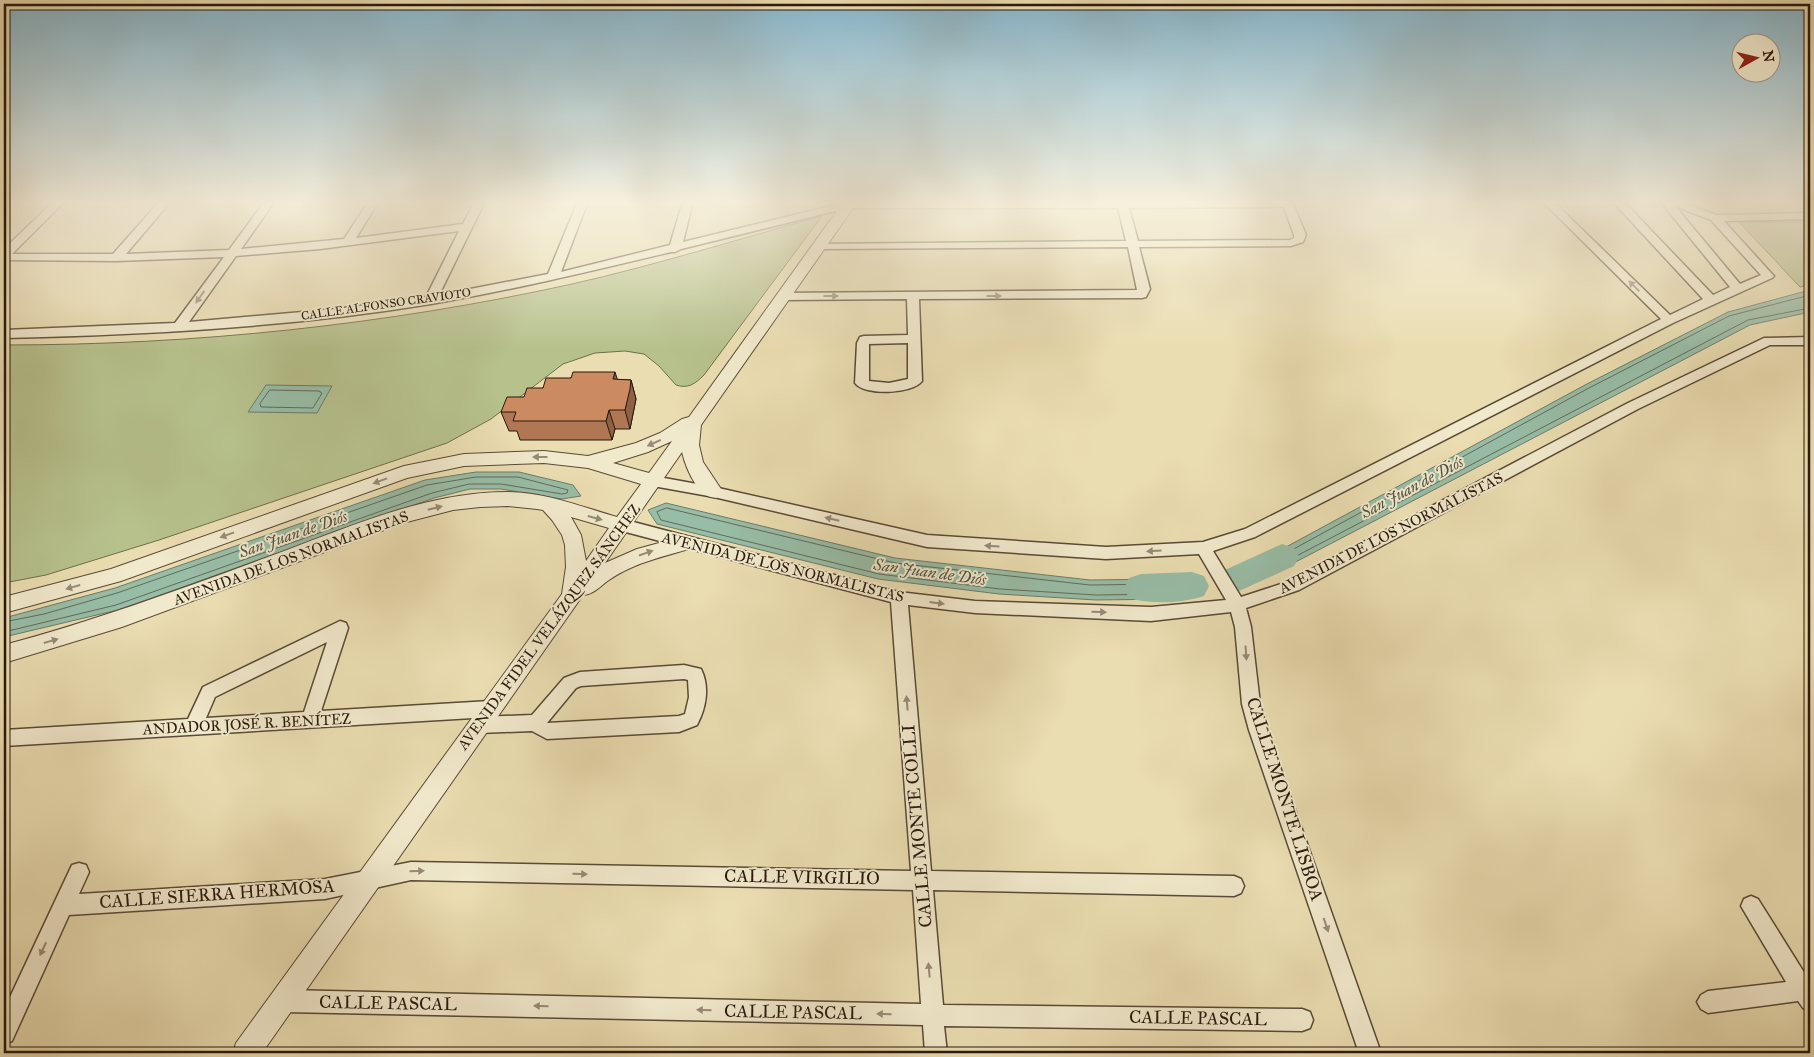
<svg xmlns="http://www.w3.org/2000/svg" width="1814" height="1057" viewBox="0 0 1814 1057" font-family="'IM FELL Great Primer',serif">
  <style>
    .green { fill: #b6c18c; stroke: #706d4c }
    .water { fill: #98bda7; stroke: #6c7b69 }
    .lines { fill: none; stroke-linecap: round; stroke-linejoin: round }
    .shore { stroke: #606b5a; stroke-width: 1 }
    .river { fill: #98bda7; fill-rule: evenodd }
    .minor-casing { stroke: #594a36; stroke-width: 3 }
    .tertiary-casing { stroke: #594a36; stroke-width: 2 }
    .minor { fill: #f1e9cc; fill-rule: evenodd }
    .tertiary { fill: #f1e9cc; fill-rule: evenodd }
    .wall { fill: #af7753; stroke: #29190d }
    .shaded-wall { fill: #8f6144; stroke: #29190d }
    .building { fill: #cc8a61; stroke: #29190d }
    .oneway { fill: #978b76 }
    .labels { text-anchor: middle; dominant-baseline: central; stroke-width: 4; stroke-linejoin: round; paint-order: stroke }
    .far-street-label { font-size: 12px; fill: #29190d; stroke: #f1e9cc }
    .street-label { font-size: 15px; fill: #29190d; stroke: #f1e9cc }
    .water-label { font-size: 16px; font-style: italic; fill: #505243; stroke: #f1e9cc }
    .near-street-label { font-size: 18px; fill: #29190d; stroke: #f1e9cc }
  </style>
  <rect width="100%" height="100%" fill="#eaddb1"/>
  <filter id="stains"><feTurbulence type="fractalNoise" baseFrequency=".004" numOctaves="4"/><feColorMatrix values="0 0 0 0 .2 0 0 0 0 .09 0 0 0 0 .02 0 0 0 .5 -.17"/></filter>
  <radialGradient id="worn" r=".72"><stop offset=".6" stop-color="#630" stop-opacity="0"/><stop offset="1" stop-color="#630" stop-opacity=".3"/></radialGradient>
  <g class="green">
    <path d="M822,216L704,375C695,384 688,389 676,385L659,366L644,354L625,351L595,353L563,364L491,419L447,443L159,540L46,575L4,583V345C194,345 386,325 572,284C656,265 739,239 822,216Z"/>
    <path d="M1739,222H1810V285L1800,287Z"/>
  </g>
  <g class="water">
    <path d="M1810,290V312L1750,325L1263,579L1244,577L1251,566L1585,385L1728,312Z"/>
    <path d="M266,385L332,386L317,413L248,412Z"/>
    <path d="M476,472H519L573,485L581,496L562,499L501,489H470L434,498L118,610L4,637V618L115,588L425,480Z"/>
    <path d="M666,503L895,558L1090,580L1166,579L1185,587L1173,599L1096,600L999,594L878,579L657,524L648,510Z"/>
  </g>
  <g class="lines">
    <g class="shore">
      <path d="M1810,295L1729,316L1587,389L1257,569L1255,572L1262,574L1748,320L1810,308"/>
      <path d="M270,390L319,391L322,393L313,408L261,407L260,404Z"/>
      <path d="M667,508L895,563L1090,585L1165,584L1174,590L1170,594L1096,595L1000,589L879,574L661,520L657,512Z"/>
      <path d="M4,622L44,614L117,593L427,485L476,477H518L568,490L567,493L562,494L501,484H469L432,493L116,605L4,632"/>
    </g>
    <g class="river">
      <path d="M1282,544L1294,548L1299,557L1294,566L1237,592L1225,588L1220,579L1225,570Z"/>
      <path d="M1192,572L1204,576L1209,586L1204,596C1182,603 1151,605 1129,598L1124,588L1129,578L1141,574Z"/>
    </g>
    <defs>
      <g id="minor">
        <path d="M54,201H65L12,254H113L160,201H171L126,254L229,250L265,201H275L241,249L344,239L369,201H379L356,238L463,224L475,201H485L439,295L548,274L578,201H588L561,272L670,245L683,201H693L683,242L848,202L1292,201L1306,235L1303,242L1291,246L1139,247L1150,289L1146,297L1142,298L919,299L922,381C913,394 864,396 855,383L857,343L860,337L864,336L908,335L907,299L783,300L777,296L779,293L1137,290L1128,247L819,249L815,248L813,246L815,244L1126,241L1118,208H848L681,249L675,252H671C591,271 512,290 431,304C290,327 146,335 4,338V330L175,323L224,257L116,261L4,260V249ZM1284,207L1294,235V238L1290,240L1138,241L1129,208ZM459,231L426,297L336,309L189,322L236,256L320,249ZM908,343V379L889,383L869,381V344Z"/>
        <path d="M1542,201H1553L1670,315L1703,299L1612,201H1623L1713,295L1730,287L1660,201H1680L1716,215L1810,213V219L1724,221L1772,274L1774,276L1772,278L1673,323L1255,537L1213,551L1241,597L1287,582L1628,403L1764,338L1810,337V345H1770L1638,409L1299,590L1246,608L1251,627L1260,704L1267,730L1381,1053H1359L1249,730L1242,704L1235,627L1231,612L1151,621L975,613L908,605L931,871L1234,876L1241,879L1244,886L1241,893L1234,896L933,890L943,1005L1302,1009L1310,1012L1313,1020L1310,1028L1302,1031L944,1026L947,1053H925L923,1025L284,1012L277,1008L273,1001L277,994L284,990L921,1004L913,890L411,880L325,899L69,915L12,1041L4,1044V1010L72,865L79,863L86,865L89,872L79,894L325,879L411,862L911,871L891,602L622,531L617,529L615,525L617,521L622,519L899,592L975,601L1151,607L1226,600L1199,554L1106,559L927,547L714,497L653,486L648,485L646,481L648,477L653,476L714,487L927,535L1106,547L1203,542L1245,529L1661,319ZM1675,206L1711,220L1761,275L1740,284Z"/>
        <path d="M340,621L346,623L348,628L321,711L490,701L496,704L499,709L496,714L490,717L4,746V730L188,719L203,687ZM327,642L304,712L206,718L215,697Z"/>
        <path d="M684,665L701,669C710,687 706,708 697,725L679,732L547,739L532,731L479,733L473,730L470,725L473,720L479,717L532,715L564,678L580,672ZM684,679L688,680L689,697L685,714L679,716L547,723L576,688L581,686Z"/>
        <path d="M1751,896L1758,899L1810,982V1011L1803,1008L1798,1001L1708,1013L1701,1009L1697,1002L1701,995L1708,991L1786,982L1741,906L1744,899Z"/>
      </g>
      <path id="tertiary" d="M844,201H858L701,425L699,445L703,462L723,492L720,497C700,503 686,469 682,452L605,563L637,549L685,536L692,538L694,543L692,548C663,557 635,562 609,580C600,586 593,595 583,595L262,1053H233L236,1043L562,594L566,567L565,545L562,535L552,520L543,510L537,509L508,506L480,507L453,510L403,523L122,627L4,663V645C94,621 181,589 268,557C345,529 424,492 507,492C545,492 582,507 617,517L641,484L588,468L544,463L464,466L407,478L121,581L4,613V597L111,569L404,466L464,454L544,451L588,456L636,443L660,433L682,419L689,417ZM672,441L649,473L613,463L648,452ZM571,517L609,528L586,561L581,535Z"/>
    </defs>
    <use href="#minor" class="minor-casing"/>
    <use href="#tertiary" class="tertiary-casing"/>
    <use href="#minor" class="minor"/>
    <use href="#tertiary" class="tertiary"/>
  </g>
  <path class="wall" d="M571,378L631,380L636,399L630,429H615L612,440H520L517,431H509L501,412L524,397L543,388Z"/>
  <g class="shaded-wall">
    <path d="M615,372L621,391L613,379Z"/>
    <path d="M631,380L636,399L630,429L625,410Z"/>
    <path d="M609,410L615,429L612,440L606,421Z"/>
  </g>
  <path class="building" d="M573,372H615L613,379L631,380L630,389L625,410H609L606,421H513L516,412H501L507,397H524L527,388H543L546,378H571Z"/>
  <defs><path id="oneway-solid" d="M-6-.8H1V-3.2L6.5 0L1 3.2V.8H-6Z" transform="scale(1.25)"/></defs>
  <g class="oneway">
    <use href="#oneway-solid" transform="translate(1634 286) rotate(-135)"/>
    <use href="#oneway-solid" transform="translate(831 296)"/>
    <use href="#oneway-solid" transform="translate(994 296)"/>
    <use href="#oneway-solid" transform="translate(200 297) rotate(125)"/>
    <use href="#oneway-solid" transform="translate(654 443) rotate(156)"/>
    <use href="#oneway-solid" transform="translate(540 457) rotate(180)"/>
    <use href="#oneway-solid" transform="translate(380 481) rotate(160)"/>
    <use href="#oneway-solid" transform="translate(435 508) rotate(-14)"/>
    <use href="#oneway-solid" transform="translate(595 518) rotate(15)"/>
    <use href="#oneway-solid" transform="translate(832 519) rotate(-167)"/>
    <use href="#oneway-solid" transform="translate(227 535) rotate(160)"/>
    <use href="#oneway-solid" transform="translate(992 546) rotate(-176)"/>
    <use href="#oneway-solid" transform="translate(1154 551) rotate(177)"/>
    <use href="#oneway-solid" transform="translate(646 553) rotate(-19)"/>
    <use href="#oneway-solid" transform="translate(73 587) rotate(164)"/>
    <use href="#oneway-solid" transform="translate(937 603) rotate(7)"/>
    <use href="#oneway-solid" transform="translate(1099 612) rotate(1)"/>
    <use href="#oneway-solid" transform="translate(51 641) rotate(-16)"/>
    <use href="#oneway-solid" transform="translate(1246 653) rotate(86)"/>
    <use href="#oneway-solid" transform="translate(907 703) rotate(-95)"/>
    <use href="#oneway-solid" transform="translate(417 871) rotate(-1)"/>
    <use href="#oneway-solid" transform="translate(580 874) rotate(1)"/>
    <use href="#oneway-solid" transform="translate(1326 925) rotate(71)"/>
    <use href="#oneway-solid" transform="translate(43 949) rotate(115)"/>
    <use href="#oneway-solid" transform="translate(929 970) rotate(-95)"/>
    <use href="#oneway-solid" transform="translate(541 1006) rotate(-179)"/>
    <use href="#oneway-solid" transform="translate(704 1010) rotate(-179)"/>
    <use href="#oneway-solid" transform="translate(884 1014) rotate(-179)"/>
  </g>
  <linearGradient id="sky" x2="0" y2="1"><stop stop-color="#88b8ce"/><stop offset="0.58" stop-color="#f6f0dc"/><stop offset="1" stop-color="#f6f0dc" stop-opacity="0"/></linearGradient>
  <rect width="1814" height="349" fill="url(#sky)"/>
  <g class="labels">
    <g class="far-street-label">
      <text transform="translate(386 304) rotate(-8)">CALLE ALFONSO CRAVIOTO</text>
    </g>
    <g class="street-label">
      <text transform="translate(1391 533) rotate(-27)">AVENIDA DE LOS NORMALISTAS</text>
      <text transform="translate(291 558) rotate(-20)">AVENIDA DE LOS NORMALISTAS</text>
      <text transform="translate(783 567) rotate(14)">AVENIDA DE LOS NORMALISTAS</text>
      <text transform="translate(549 627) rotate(-54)">AVENIDA FIDEL VELÁZQUEZ SÁNCHEZ</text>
      <text transform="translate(247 724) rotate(-3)">ANDADOR JOSÉ R. BENÍTEZ</text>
    </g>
    <g class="water-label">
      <text transform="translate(1412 487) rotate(-28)">San Juan de Diós</text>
      <text transform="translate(293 534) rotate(-19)">San Juan de Diós</text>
      <text transform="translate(930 572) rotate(8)">San Juan de Diós</text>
    </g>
    <g class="near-street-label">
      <text transform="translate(1285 799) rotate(72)">CALLE MONTE LISBOA</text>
      <text transform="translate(917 826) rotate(-95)">CALLE MONTE COLLI</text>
      <text transform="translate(802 877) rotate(1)">CALLE VIRGILIO</text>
      <text transform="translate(217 894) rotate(-4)">CALLE SIERRA HERMOSA</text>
      <text transform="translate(388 1003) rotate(1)">CALLE PASCAL</text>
      <text transform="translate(793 1012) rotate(1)">CALLE PASCAL</text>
      <text transform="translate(1198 1018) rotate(1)">CALLE PASCAL</text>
    </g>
  </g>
  <rect width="1814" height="1057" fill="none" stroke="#eaddb1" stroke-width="20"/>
  <rect x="5" y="5" width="1804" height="1047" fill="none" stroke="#29190d" stroke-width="2.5"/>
  <rect x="10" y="10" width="1794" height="1037" fill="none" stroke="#29190d"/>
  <g transform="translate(1756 58) rotate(82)"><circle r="24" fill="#f1e9cc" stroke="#a19680"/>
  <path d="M0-4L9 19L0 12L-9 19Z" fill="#8f2418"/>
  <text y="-8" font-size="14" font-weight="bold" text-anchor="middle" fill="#29190d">N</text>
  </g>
  <rect width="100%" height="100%" filter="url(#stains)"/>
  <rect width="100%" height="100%" fill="url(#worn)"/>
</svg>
